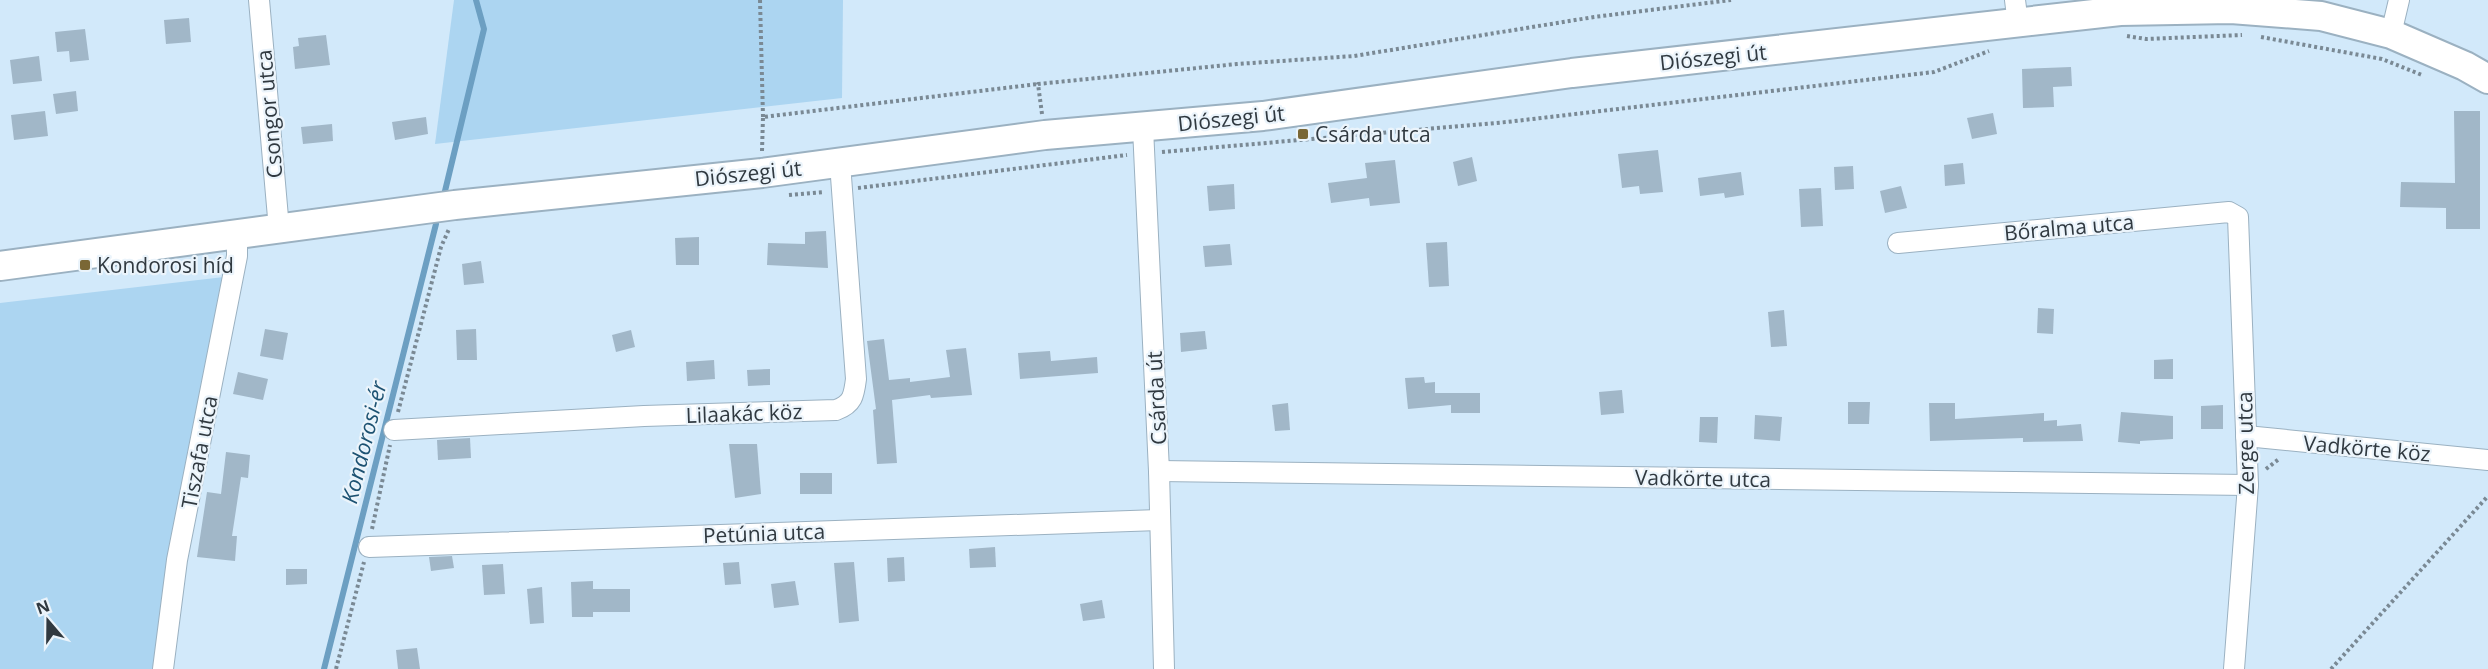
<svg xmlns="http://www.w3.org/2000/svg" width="2488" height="669" viewBox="0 0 2488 669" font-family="'Open Sans',sans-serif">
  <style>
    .green { fill: #acd5f1 }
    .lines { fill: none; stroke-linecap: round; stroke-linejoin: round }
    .stream { stroke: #6c9fc2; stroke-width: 6 }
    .building { fill: #a1b7c8 }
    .minor-casing { stroke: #9bb1c1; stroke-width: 22 }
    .secondary-casing { stroke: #9bb1c1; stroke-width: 32 }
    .path { stroke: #7a8994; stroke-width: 4; stroke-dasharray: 3 3; stroke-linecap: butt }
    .minor { stroke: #fff; stroke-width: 20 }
    .secondary { stroke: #fff; stroke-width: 28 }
    .poi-dot { fill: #7a6735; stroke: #ebf4fb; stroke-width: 2 }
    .labels { text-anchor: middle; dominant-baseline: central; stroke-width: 4.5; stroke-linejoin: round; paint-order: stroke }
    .street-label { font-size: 21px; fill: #303940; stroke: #ebf4fb }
    .poi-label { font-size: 21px; fill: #303940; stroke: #ebf4fb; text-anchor: start }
    .water-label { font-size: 22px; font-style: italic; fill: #1d5272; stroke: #ebf4fb }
  </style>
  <rect width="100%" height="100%" fill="#d2e9fa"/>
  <g class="green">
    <path d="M454,0H843L842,98L435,144Z"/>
    <path d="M224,277L174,584L152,669H0V303Z"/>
  </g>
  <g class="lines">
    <g class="stream">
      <path d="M445,191L484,29L476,0"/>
      <path d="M324,669L436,224"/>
    </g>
  </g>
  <g class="building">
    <path d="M189,18L191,42L166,44L164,20Z"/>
    <path d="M85,29L89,60L70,62L69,51L57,52L55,32Z"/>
    <path d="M326,35L330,65L295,69L293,47L299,46L298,38Z"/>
    <path d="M39,56L42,81L13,84L10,60Z"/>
    <path d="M2071,67L2072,86L2053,87L2054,107L2023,108L2022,69Z"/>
    <path d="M76,91L78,111L56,114L53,94Z"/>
    <path d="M45,111L48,136L14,140L11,115Z"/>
    <path d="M2454,111H2480V229H2446V208L2400,207L2401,182L2455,183Z"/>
    <path d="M1993,113L1997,134L1972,139L1967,118Z"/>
    <path d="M426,117L428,134L395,140L392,122Z"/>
    <path d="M332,124L333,141L303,144L301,127Z"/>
    <path d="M1658,150L1663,192L1640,194L1639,186L1622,188L1618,154Z"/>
    <path d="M1472,157L1477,181L1458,186L1453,162Z"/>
    <path d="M1395,160L1400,203L1370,206L1369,198L1331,203L1328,183L1367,178L1365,163Z"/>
    <path d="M1963,163L1965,184L1945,186L1944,165Z"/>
    <path d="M1853,166L1854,189L1835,190L1834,167Z"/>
    <path d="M1741,172L1744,195L1725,198L1724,193L1700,196L1698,178Z"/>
    <path d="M1234,184L1235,209L1209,211L1207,186Z"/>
    <path d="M1901,186L1907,208L1885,213L1880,191Z"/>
    <path d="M1821,188L1823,226L1801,227L1799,189Z"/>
    <path d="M826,231L828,268L767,265L768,243L805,244V232Z"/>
    <path d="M699,237V265H676L675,238Z"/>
    <path d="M1447,242L1449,286L1429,287L1426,243Z"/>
    <path d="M1230,244L1232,265L1205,267L1203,246Z"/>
    <path d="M481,261L484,283L464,285L462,264Z"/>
    <path d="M2038,308L2054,309L2053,334L2037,333Z"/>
    <path d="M1784,310L1787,346L1771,347L1768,312Z"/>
    <path d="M265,329L288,333L283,360L260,356Z"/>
    <path d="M476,329L477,360H457L456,330Z"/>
    <path d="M631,330L635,347L616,352L612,335Z"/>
    <path d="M1205,331L1207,349L1181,352L1180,333Z"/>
    <path d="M884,339L889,380L910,378V382L950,377L946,350L966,348L972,395L931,398L930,395L892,400L897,463L877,464L873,410L876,409L867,341Z"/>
    <path d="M1050,351L1051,361L1097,357L1098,373L1020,379L1018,353Z"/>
    <path d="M2173,359V379H2154V360Z"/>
    <path d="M714,360L715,379L687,381L686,362Z"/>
    <path d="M770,369V385L748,386L747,370Z"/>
    <path d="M238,372L268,379L263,400L233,394Z"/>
    <path d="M1424,377L1425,383L1435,382V393H1480V413H1451V405L1408,409L1405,378Z"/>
    <path d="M1622,390L1624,413L1601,415L1599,392Z"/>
    <path d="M1848,402H1870L1869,424H1848Z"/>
    <path d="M1288,403L1290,430L1275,431L1272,405Z"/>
    <path d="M1929,403H1955V419L2044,413V421L2057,420V426L2081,424L2083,441L2023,442V438L1930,441Z"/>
    <path d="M2223,405V429H2201V406Z"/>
    <path d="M2121,412L2173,416V439L2140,441V444L2118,442Z"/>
    <path d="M1755,415L1782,417L1780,441L1754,439Z"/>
    <path d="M1700,417H1718L1717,443L1699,442Z"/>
    <path d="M470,438L471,458L438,460L437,440Z"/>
    <path d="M729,444H757L761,494L735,498Z"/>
    <path d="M226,452L250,455L248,478L241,477L232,536H237L235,561L197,557L207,492L221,494Z"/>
    <rect x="800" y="473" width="32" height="21"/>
    <path d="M995,547L996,567L970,568L969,549Z"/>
    <path d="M452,556L454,568L431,571L429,557Z"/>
    <path d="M904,557L905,581L888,582L887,558Z"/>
    <path d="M739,562L741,584L725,585L723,563Z"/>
    <path d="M854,562L859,621L839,623L834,563Z"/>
    <path d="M503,564L505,594L484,595L482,565Z"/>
    <path d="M286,569H307V584L286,585Z"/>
    <path d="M593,581V589H630V612H593V617H572L571,582Z"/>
    <path d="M795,581L799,605L774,608L771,584Z"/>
    <path d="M542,587L544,623L530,624L527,589Z"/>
    <path d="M1102,600L1105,618L1083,621L1080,604Z"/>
    <path d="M417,648L420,669H398L396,650Z"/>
  </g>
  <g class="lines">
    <defs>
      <g id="minor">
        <path d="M259,0L279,229"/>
        <path d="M2015,0L2018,24"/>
        <path d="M2391,34L2399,0"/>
        <path d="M1143,128L1159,471L1164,669"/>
        <path d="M1898,243L2229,212L2238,217L2248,485L2234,669"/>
        <path d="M394,430L644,416L836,410C853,404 854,395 856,379L840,163"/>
        <path d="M2246,436L2488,460"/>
        <path d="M1159,471L2248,485"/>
        <path d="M369,547L1159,520"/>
        <path d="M163,669L177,560L237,256V235"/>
      </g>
      <path id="secondary" d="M0,266L455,205L762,173L1045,135L1263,116L1572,73L2120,11L2231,9L2321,16L2391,34L2465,66L2488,79"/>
    </defs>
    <use href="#minor" class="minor-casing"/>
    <use href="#secondary" class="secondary-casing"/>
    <g class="path">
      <path d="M760,0L763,117"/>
      <path d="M2127,36L2146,39L2242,35"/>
      <path d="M2261,37L2382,59L2422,75"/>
      <path d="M1042,114L1038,84L1237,64L1354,56L1594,17L1731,0"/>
      <path d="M762,151L763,117L1038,84"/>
      <path d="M1162,152L1507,122L1934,72L1989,51"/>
      <path d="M858,188L1127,155"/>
      <path d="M789,195L824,192"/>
      <path d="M398,412L441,247L449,229"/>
      <path d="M2266,469L2279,459"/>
      <path d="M372,529L390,445"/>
      <path d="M336,669L364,562"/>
      <path d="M2331,669L2488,496"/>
    </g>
    <use href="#minor" class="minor"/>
    <use href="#secondary" class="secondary"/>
  </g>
  <g class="poi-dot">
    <rect x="1297" y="128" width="12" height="12" rx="3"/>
    <rect x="79" y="259" width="12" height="12" rx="3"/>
  </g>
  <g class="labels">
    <g class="street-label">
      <text transform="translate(1713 57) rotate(-6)">Diószegi út</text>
      <text transform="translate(269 114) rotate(-95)">Csongor utca</text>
      <text transform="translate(1231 118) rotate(-6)">Diószegi út</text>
      <text transform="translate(748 173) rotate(-6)">Diószegi út</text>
      <text transform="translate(2069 227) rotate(-5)">Bőralma utca</text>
      <text transform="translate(1156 398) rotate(-93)">Csárda út</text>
      <text transform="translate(744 413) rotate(-2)">Lilaakác köz</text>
      <text transform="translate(2245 443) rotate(-91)">Zerge utca</text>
      <text transform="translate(2367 448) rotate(5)">Vadkörte köz</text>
      <text transform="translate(199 452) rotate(-79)">Tiszafa utca</text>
      <text transform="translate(1703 478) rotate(1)">Vadkörte utca</text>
      <text transform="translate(764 533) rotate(-2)">Petúnia utca</text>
    </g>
    <g class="poi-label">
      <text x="1315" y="134">Csárda utca</text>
      <text x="97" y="265">Kondorosi híd</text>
    </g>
    <g class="water-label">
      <text transform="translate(363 442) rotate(-76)">Kondorosi-ér</text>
    </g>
  </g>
  <g transform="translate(48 621) rotate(340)" stroke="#ebf4fb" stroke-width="4.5" paint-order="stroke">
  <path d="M0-4.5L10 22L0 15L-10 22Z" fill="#303940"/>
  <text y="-9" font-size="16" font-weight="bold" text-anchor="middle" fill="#303940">N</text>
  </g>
</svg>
